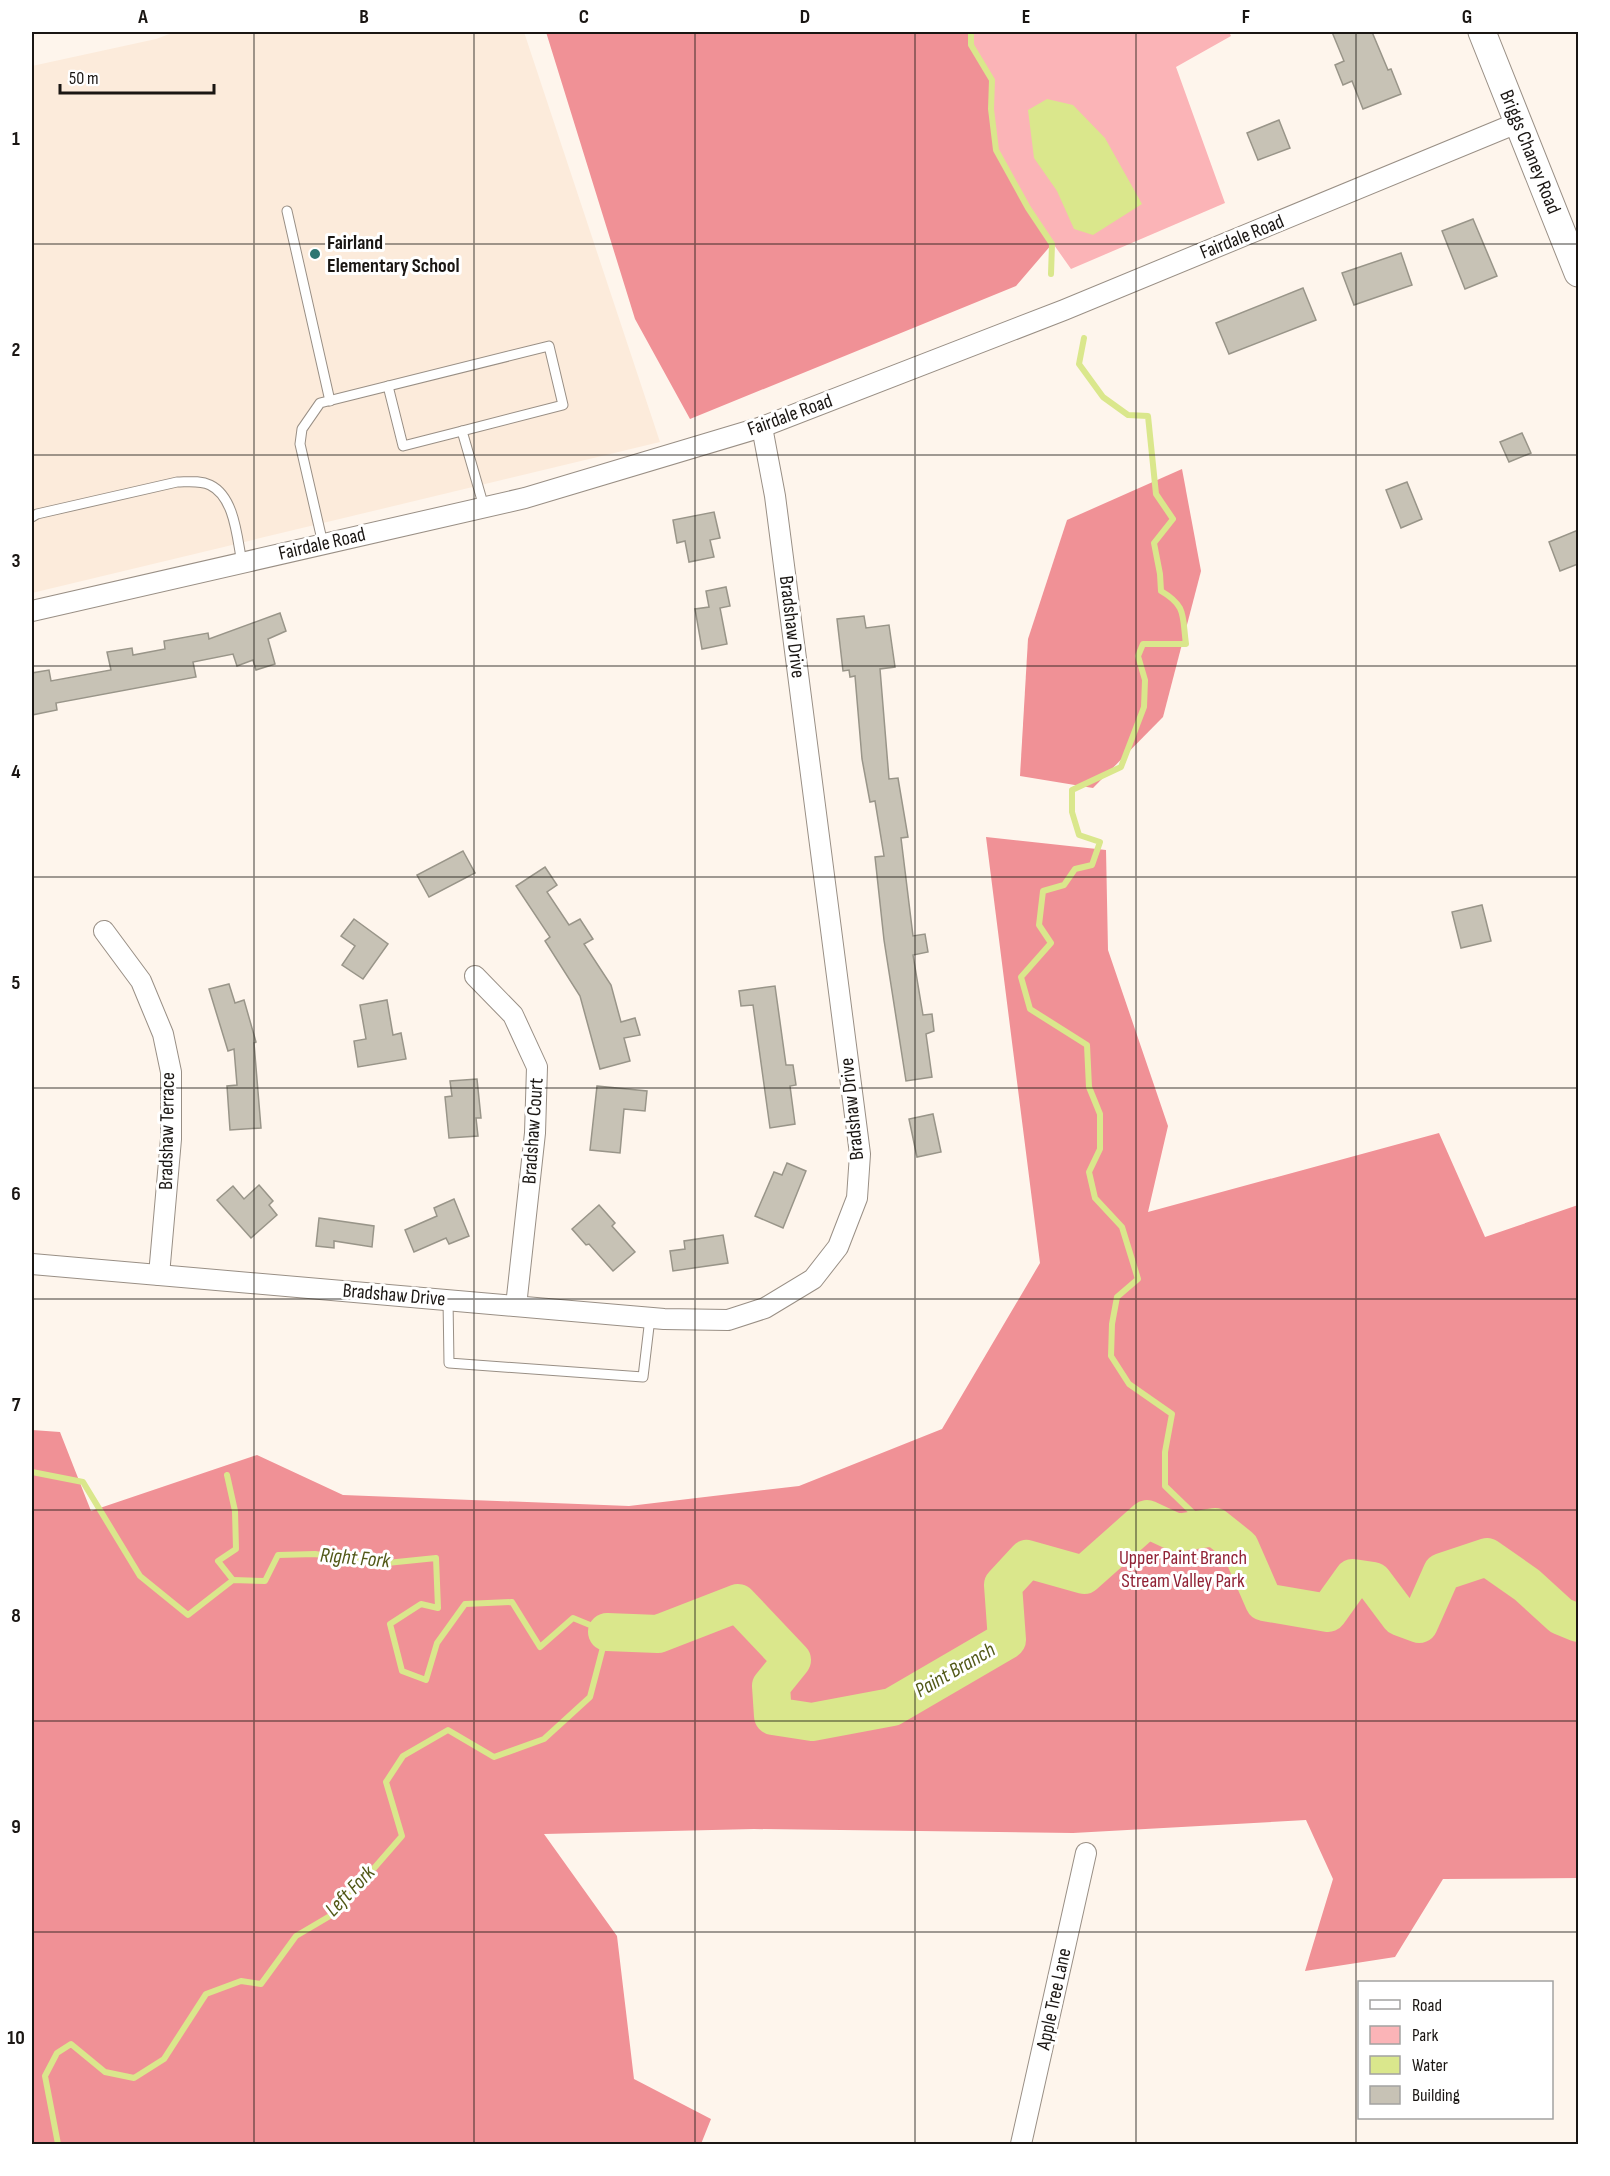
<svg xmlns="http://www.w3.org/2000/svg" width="1610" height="2176" viewBox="0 0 1610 2176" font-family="'Sofia Sans Condensed',sans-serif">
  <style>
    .built { fill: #fcebdb }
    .green { fill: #fbb4b7 }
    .forest { fill: #f09196 }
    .water { fill: #dae78c }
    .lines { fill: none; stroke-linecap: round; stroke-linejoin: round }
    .stream { stroke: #dae78c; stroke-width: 6 }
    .river { stroke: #dae78c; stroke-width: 38 }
    .building { fill: #c7c2b5; stroke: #999589; stroke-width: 1.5 }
    .service-casing { stroke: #998f85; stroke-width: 11 }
    .minor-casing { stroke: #998f85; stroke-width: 22 }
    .secondary-casing { stroke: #998f85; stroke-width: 29 }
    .service { stroke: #fff; stroke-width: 9 }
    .minor { stroke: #fff; stroke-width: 20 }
    .secondary { stroke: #fff; stroke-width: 27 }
    .grid { fill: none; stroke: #1a1613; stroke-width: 1.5; stroke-opacity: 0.55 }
    .poi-dot { fill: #2d7672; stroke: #fff; stroke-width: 2 }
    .labels { text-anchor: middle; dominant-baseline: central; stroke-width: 6; stroke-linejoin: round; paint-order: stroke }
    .street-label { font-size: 20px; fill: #1a1613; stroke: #fff }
    .poi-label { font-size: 20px; font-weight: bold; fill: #1a1613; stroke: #fff; text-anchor: start }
    .park-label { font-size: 20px; fill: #912235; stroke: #fff }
    .water-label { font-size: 21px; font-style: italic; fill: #525918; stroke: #fff }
    .neatline { fill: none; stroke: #1a1613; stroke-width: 2 }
    .grid-label { font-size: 20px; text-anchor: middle; font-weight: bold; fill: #1a1613 }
  </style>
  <rect width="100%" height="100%" fill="#fef5ec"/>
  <path class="built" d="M175,32H524L660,442L32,593V66L156,39Z"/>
  <path class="green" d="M971,32H1229L1231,36L1176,67L1225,203L1071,269L1028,208L996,150L991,109L992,80L971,45Z"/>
  <g class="forest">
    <path d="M546,32H971V45L992,80L991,109L996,150L1028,208L1052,244L1016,286L690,419L635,319Z"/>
    <path d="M1182,469L1201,571L1163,717L1093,788L1020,776L1028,639L1067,520Z"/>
    <path d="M986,837L1106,850L1108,950L1168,1126L1148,1212L1439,1133L1485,1237L1578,1205V1878L1443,1879L1395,1957L1305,1971L1333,1879L1306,1820L1073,1833L754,1829L544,1834L617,1936L634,2079L711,2119L701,2144H32V1430L60,1432L91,1511L257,1455L343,1495L629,1506L799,1486L942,1429L1040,1263Z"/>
  </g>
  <path class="water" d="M1047,99L1073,105L1105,138L1142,204L1093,235L1074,229L1057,191L1034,158L1028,110Z"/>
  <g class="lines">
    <g class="stream">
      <path d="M971,32V45L992,80L991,109L996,150L1028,208L1052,244L1051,274"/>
      <path d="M1084,338L1079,364L1103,397L1128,415L1148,416L1156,494L1173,519L1154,543L1160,574L1161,591C1187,606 1182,616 1186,644H1143L1138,656L1145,680L1144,707L1121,767L1072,790V812L1079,835L1100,842L1092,865L1075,869L1064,885L1043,891L1039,925L1051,943L1021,977L1030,1009L1087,1045L1089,1087L1100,1114V1149L1089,1172L1095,1198L1122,1227L1138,1279L1117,1297L1112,1324L1111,1356L1129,1384L1172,1414L1165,1452V1486L1194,1514L1215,1527"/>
      <path d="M32,1472L83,1482L140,1576L188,1615L233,1580L265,1581L278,1555L315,1554L377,1564L436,1558L438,1608L421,1604L390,1624L402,1671L426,1680L437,1643L465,1604L512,1602L540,1647L573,1618L607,1632L590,1697L544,1739L494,1757L448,1730L403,1756L386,1782L402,1836L335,1913L296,1936L261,1984L241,1981L206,1994L164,2059L134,2078L105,2072L71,2044L57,2053L45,2076L58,2144"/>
      <path d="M227,1475L235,1511L236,1549L218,1561L233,1580"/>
    </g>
    <path class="river" d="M607,1632L658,1634L738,1603L792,1660L771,1686L773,1716L812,1722L892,1707L1007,1640L1003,1585L1027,1559L1084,1575L1147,1519L1177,1533L1215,1527L1240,1547L1264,1602L1328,1613L1353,1578L1373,1581L1400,1617L1419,1624L1442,1572L1487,1557L1527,1585L1561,1616L1578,1623"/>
  </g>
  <g class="building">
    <path d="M1332,32H1372L1388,70L1391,69L1401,94L1363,109L1352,81L1343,85L1335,65L1344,61Z"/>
    <path d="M1279,120L1290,148L1258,160L1247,133Z"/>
    <path d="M1473,219L1497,276L1465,289L1442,231Z"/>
    <path d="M1401,253L1412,285L1354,305L1342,273Z"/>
    <path d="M1303,288L1316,320L1229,354L1216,323Z"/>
    <path d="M1522,433L1531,453L1509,462L1500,442Z"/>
    <path d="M1407,482L1422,519L1401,528L1386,490Z"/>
    <path d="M714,512L720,538L710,540L714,557L689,562L685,541L677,543L673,520Z"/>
    <path d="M1578,530V564L1560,571L1549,542Z"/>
    <path d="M726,587L730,606L720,608L727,644L702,649L695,609L709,607L706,591Z"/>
    <path d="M280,613L286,631L268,639L275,664L256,670L253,660L237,666L233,654L193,662L196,677L56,703L57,710L32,715V673L49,670L51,681L111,670L107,652L132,648L133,655L165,649L164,641L208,633L209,639Z"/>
    <path d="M864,616L866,628L889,625L895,667L880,669L889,779L898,778L908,837L901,838L913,936L925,934L928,952L913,955L923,1015L932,1014L934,1031L926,1034L932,1077L906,1081L884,940L875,857L884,856L875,801L870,802L862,759L855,676L850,677L849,670L843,671L837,619Z"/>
    <path d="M463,851L475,873L429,897L417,875Z"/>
    <path d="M545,867L557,885L547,892L569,925L580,919L593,939L584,944L611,985L621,1022L635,1018L640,1035L624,1038L630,1061L600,1069L580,996L545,941L550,937L516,886Z"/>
    <path d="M1482,905L1491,941L1461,948L1452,912Z"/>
    <path d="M354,919L388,944L363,979L342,965L355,946L341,936Z"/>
    <path d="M229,984L235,1003L244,1000L256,1042L254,1043L261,1128L230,1130L227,1086L237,1085L234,1049L228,1051L209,989Z"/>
    <path d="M775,986L786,1065H793L796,1085L790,1086L795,1124L770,1128L753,1005L741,1006L739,991Z"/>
    <path d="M387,1000L393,1035L401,1033L406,1059L358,1067L354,1041L366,1039L360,1005Z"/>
    <path d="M477,1079L481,1118H476L478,1136L449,1138L445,1097L452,1096L450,1081Z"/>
    <path d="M597,1086L647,1091L645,1111L624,1109L620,1153L590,1150Z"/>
    <path d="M933,1114L941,1152L917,1157L909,1119Z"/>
    <path d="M787,1163L806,1171L783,1228L755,1216L774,1172L782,1175Z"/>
    <path d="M259,1185L273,1201L269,1205L277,1215L251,1238L217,1200L233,1186L244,1199Z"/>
    <path d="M454,1199L469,1236L449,1244L446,1238L414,1252L405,1230L437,1216L434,1208Z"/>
    <path d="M599,1205L615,1223L612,1226L635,1252L613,1271L589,1244L586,1245L572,1229Z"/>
    <path d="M319,1218L374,1226L372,1247L334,1241V1248L316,1246Z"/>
    <path d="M723,1235L728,1263L673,1271L670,1251L685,1249L684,1241Z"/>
  </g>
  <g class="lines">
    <defs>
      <g id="service">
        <path d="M287,211L330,401"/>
        <path d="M388,386L403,446L462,431"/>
        <path d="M32,517L37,514L177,482C187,482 200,480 210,485C235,497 237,538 242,563"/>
        <path d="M323,544L300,444L302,429L320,403L549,346L563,405L462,431L484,507"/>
        <path d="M448,1300L449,1363L643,1377L650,1318"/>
      </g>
      <g id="minor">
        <path d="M32,611L525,498L762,427L1064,310L1517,123"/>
        <path d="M104,931L141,981L163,1034L171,1072V1139L159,1275"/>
        <path d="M475,976L513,1015L537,1067L535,1133L516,1306"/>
        <path d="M32,1264L664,1319L728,1320L765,1308L813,1279L838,1247L857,1198L860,1154L775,496L762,427"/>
        <path d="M1021,2144L1086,1853"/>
      </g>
      <path id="secondary" d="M1482,32L1578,273"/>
    </defs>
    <use href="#service" class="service-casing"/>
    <use href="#minor" class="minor-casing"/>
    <use href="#secondary" class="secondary-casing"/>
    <use href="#service" class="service"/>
    <use href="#minor" class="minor"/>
    <use href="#secondary" class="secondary"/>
  </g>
  <path class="grid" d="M254,32V2144M474,32V2144M695,32V2144M915,32V2144M1136,32V2144M1356,32V2144M32,244H1578M32,455H1578M32,666H1578M32,877H1578M32,1088H1578M32,1299H1578M32,1510H1578M32,1721H1578M32,1932H1578"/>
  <circle class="poi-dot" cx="315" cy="254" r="6"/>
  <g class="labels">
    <g class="street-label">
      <text transform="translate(1530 152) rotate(68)">Briggs Chaney Road</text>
      <text transform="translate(1242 237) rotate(-22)">Fairdale Road</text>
      <text transform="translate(790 415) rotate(-20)">Fairdale Road</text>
      <text transform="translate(322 544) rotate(-13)">Fairdale Road</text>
      <text transform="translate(792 627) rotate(83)">Bradshaw Drive</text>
      <text transform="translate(852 1109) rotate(-96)">Bradshaw Drive</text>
      <text transform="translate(167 1131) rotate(-89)">Bradshaw Terrace</text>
      <text transform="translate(533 1131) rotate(-86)">Bradshaw Court</text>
      <text transform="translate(394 1295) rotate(5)">Bradshaw Drive</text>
      <text transform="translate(1054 1999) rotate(-78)">Apple Tree Lane</text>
    </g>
    <g class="poi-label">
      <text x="327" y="243">Fairland<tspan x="327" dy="23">Elementary School</tspan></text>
    </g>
    <g class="park-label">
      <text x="1183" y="1558">Upper Paint Branch<tspan x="1183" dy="23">Stream Valley Park</tspan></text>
    </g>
    <g class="water-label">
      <text transform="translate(355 1558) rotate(5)">Right Fork</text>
      <text transform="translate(955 1670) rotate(-30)">Paint Branch</text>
      <text transform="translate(350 1891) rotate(-46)">Left Fork</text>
    </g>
  </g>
  <rect width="1610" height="2176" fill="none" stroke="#ffffff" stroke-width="66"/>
  <rect x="1358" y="1981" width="195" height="138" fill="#ffffff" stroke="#a3a2a1" stroke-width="1.5"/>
  <rect x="1370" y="2000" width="30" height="9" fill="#ffffff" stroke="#a3a2a1" stroke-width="1.5"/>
  <text x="1412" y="2011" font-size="18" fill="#1a1613">Road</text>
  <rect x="1370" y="2026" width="30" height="18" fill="#fbb4b7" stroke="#a3a2a1" stroke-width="1.5"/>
  <text x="1412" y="2041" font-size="18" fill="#1a1613">Park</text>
  <rect x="1370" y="2056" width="30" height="18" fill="#dae78c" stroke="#a3a2a1" stroke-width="1.5"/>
  <text x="1412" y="2071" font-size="18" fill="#1a1613">Water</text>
  <rect x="1370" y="2086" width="30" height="18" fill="#c7c2b5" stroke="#a3a2a1" stroke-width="1.5"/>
  <text x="1412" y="2101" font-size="18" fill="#1a1613">Building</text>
  <path d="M60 84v9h154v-9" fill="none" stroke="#1a1613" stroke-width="3"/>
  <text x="69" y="84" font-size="18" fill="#1a1613" stroke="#ffffff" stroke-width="4.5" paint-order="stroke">50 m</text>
  <rect x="33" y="33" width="1544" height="2110" class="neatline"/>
  <g class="grid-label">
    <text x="143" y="23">A</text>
    <text x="364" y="23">B</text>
    <text x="584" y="23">C</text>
    <text x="805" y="23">D</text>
    <text x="1026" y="23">E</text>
    <text x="1246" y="23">F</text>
    <text x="1467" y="23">G</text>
    <text x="16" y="145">1</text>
    <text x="16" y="356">2</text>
    <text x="16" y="567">3</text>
    <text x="16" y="778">4</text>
    <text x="16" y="989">5</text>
    <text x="16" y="1200">6</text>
    <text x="16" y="1411">7</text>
    <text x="16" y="1622">8</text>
    <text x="16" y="1833">9</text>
    <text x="16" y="2044">10</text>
  </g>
</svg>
